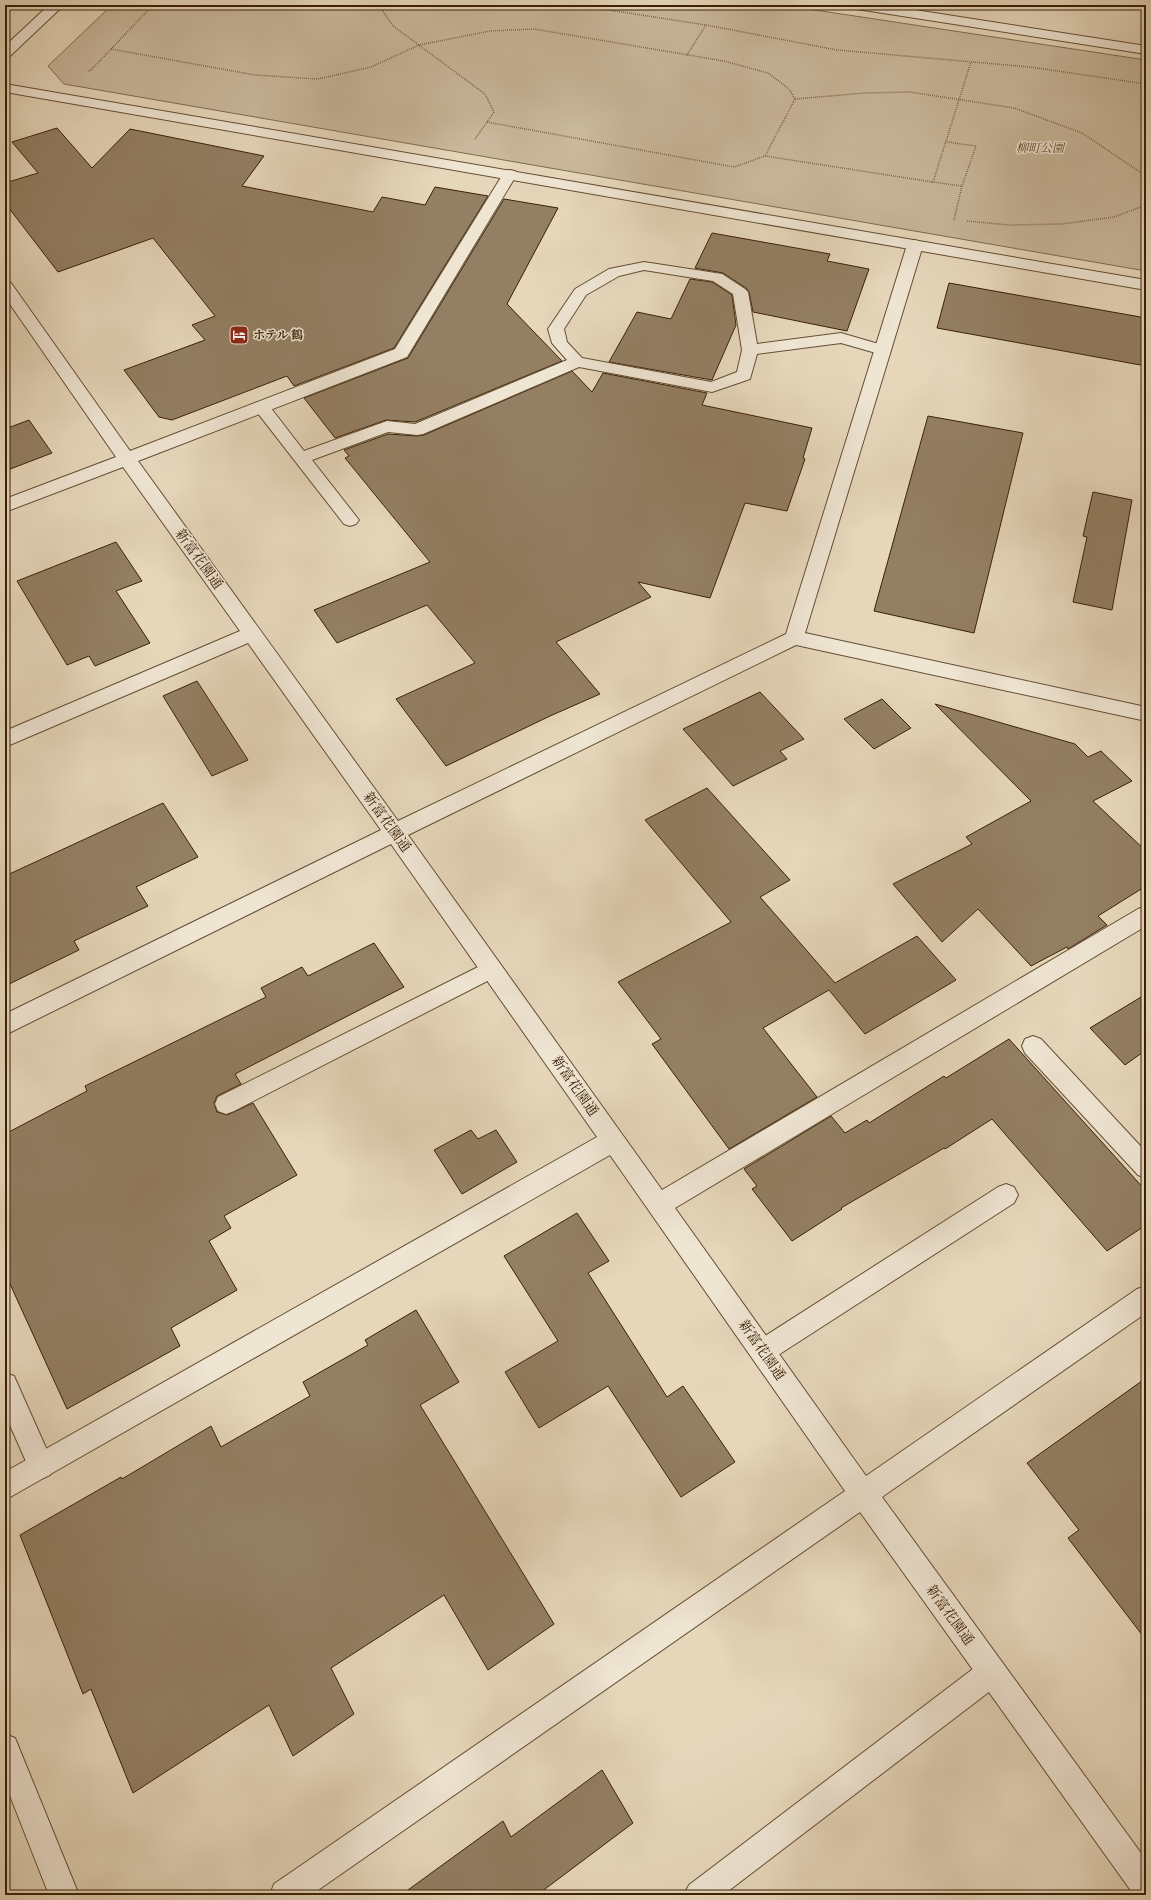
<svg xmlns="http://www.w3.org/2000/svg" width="1151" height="1900" viewBox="0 0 1151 1900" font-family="'IM FELL Great Primer','Noto Serif JP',serif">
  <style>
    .green { fill: #c9b89c; stroke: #826c50 }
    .building { fill: #937f63; stroke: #3a2004 }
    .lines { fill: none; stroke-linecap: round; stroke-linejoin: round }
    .service-casing { stroke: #654e32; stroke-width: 2 }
    .minor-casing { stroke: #654e32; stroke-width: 2 }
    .tertiary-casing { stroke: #654e32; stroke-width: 2 }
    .path { stroke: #3a2004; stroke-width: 1.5; stroke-dasharray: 0.5 1.5; stroke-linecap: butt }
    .service { fill: #efe5d3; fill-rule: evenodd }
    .minor { fill: #efe5d3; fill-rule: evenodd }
    .tertiary { fill: #efe5d3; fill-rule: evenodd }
    .labels { text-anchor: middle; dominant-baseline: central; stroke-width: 3; stroke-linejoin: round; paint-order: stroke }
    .far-park-label { font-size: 12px; font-style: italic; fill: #5e462a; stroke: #efe5d3 }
    .far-poi-label { font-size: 12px; font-weight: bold; fill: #3a2004; stroke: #efe5d3; text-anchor: start }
    .street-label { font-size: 14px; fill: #3a2004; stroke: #efe5d3 }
  </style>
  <rect width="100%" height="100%" fill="#e6d7bb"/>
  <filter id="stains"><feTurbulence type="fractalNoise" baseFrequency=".005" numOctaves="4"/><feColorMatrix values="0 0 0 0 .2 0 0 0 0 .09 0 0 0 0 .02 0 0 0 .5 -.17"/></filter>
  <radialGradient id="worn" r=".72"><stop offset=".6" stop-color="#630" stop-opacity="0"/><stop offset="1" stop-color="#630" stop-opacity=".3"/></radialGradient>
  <path class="green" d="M112,5H782L1146,60V271L64,84L48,66Z"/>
  <g class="building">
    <path d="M57,128L92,168L130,129L264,156L242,186L373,212L382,197L425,205L435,187L488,196L394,348L294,386L287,376L172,420L159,417L124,370L205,340L192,325L215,316L153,238L58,272L5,203V183L38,173L12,142Z"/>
    <path d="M504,199L558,208L507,304L562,361L415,422L386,420L335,438L304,398L408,358Z"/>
    <path d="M712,233L830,254L827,261L869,269L847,331L753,312L749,292L746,288L723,273L695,268Z"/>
    <path d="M690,279L712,282L732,295L736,325L712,380L609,362L637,312L671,319Z"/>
    <path d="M949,283L1146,318V366L937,328Z"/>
    <path d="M572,371L592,392L603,373L707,393L702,405L812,428L803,458L805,459L787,511L745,503L710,598L638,582L651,597L556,642L600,694L550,716L446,766L396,699L475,663L427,605L337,643L314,610L430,562L345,458L349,456L344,450L388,434L417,436L424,435Z"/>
    <path d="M928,416L1023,433L974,633L874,611Z"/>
    <path d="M29,420L52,453L5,471V429Z"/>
    <path d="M1093,492L1132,500L1112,610L1073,602L1087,537L1083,536Z"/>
    <path d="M116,542L142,581L116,591L150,643L95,666L89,656L67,665L17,581Z"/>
    <path d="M197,681L248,760L212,776L163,696Z"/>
    <path d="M760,692L804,739L780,751L787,759L733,786L683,729Z"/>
    <path d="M882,699L911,728L874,749L844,719Z"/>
    <path d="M935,704L1075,744L1088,757L1101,751L1132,781L1093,801L1146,851V886L1098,916L1107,925L1068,949L1067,947L1031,966L978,909L942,942L893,884L972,844L966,837L1031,801Z"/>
    <path d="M707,788L790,880L760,897L835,983L917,936L956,980L865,1034L829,990L763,1028L817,1097L729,1149L652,1044L661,1039L618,982L731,922L645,820Z"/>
    <path d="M163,803L198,857L136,887L148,906L74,941L79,950L5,986V876Z"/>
    <path d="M374,943L404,987L235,1074L241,1084L217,1096L214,1103L217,1112L227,1115L253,1103L297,1175L224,1216L231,1228L209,1241L237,1290L171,1328L180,1346L67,1409L5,1273V1134L87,1091L85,1086L266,997L261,988L302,967L308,976Z"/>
    <path d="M1146,994V1050L1125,1065L1090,1028Z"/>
    <path d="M1009,1039L1146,1191V1225L1107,1251L992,1119L945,1149L944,1148L841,1208L842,1209L792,1241L752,1189L757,1186L744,1169L831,1116L845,1133L867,1120L869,1123L944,1076L946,1078Z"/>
    <path d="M471,1130L478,1139L496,1130L517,1162L462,1194L434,1150Z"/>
    <path d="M577,1213L609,1261L588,1273L667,1397L683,1386L735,1462L681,1497L608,1386L539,1428L505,1372L558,1341L504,1256Z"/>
    <path d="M416,1310L459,1382L420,1405L554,1624L488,1670L444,1595L331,1668L354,1714L293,1756L269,1705L133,1793L91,1689L83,1694L20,1535L121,1477L122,1479L211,1426L221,1447L310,1396L303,1382L368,1345L365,1340Z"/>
    <path d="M1146,1378V1640L1068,1538L1079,1530L1027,1463Z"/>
    <path d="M602,1770L633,1823L537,1895H401L503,1821L511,1837Z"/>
  </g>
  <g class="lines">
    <defs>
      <g id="service">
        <path d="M644,262L722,274L745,289L748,292L757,344L841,333L889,347L891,350L889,353L883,355L841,343L757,354L750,379L712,392L579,367L423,434L417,435L388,432L312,460L359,520L356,524L350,526L344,524L253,407L255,403L261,402L267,403L304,451L387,421L415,424L567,360L552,343L548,329L575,289L609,269ZM644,270L713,281L733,294L742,350L737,372L711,382L582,358L567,342L564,329L586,295L619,276Z"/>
        <path d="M492,960L499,963L503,969L499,975L234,1111L226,1114L218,1111L215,1104L218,1097Z"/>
        <path d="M1033,1036L1041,1039L1146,1152V1178L1138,1175L1025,1053L1022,1046L1025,1039Z"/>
        <path d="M1006,1184L1014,1187L1018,1195L1014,1203L772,1359L763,1363L754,1359L751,1351L754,1343L998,1187Z"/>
        <path d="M5,1373L14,1376L54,1466L50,1475L41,1479L32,1475L5,1414Z"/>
        <path d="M992,1658L1002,1662L1006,1672L1002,1682L723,1895H684L689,1885L982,1662Z"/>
        <path d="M5,1734L15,1738L79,1895H49L5,1783Z"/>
      </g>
      <g id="minor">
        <path d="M850,5H883L1146,46V54L857,9L852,8Z"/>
        <path d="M510,170L515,171L517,174L407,357L138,461L398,821L786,634L907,245L910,242L915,240L920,242L923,245L805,633L1146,707V721L796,645L408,835L662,1190L1138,909L1146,906V926L675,1208L866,1476L1137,1289L1146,1286V1313L882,1497L1146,1860V1895H1134L860,1512L311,1895H270L274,1884L845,1491L610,1155L5,1500V1472L597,1137L391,844L5,1035V1014L381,830L248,643L5,747V731L240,631L123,467L5,512V499L116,457L5,297V281L11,283L130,451L395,349L503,174L505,171Z"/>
      </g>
      <g id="tertiary">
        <path d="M49,5H64L10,56L5,57V46Z"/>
        <path d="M5,84L1146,280V290L5,92Z"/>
      </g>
    </defs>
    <use href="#service" class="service-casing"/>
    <use href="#minor" class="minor-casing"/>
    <use href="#tertiary" class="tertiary-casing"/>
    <g class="path">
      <path d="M381,5L380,7L393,26L485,94L494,112L475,139"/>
      <path d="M576,5L706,25L837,50L1030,67L1146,84"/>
      <path d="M111,49L255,75L318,79L371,67L419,45L490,31L534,29L724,61L768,73L789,89L795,99"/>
      <path d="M687,55L706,25"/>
      <path d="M88,71L91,70L153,5"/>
      <path d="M795,99L865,93L910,92L1014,108L1082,133L1146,176"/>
      <path d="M487,122L734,167L765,156L795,99"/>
      <path d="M947,142L976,146L962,186"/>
      <path d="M765,156L933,182"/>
      <path d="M954,220L962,186L933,182L971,62"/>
      <path d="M967,221L1009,225L1061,224L1114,217L1146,205"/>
    </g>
    <use href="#service" class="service"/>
    <use href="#minor" class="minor"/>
    <use href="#tertiary" class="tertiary"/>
  </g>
  <defs>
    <symbol id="hotel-square" viewBox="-11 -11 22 22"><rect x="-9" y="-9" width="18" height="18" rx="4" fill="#8f2418" stroke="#efe5d3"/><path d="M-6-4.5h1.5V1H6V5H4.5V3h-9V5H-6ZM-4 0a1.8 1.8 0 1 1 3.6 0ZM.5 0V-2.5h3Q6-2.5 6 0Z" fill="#fff"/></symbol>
  </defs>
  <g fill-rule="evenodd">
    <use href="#hotel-square" x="228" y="324" width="22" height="22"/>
  </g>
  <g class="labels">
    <g class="far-park-label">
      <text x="1040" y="148">柳町公園</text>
    </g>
    <g class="far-poi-label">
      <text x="253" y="335">ホテル 鶴</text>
    </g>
    <g class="street-label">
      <text transform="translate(199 559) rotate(54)">新富花園通</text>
      <text transform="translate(387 822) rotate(54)">新富花園通</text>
      <text transform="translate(575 1086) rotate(55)">新富花園通</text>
      <text transform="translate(762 1350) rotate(55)">新富花園通</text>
      <text transform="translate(950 1615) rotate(54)">新富花園通</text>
    </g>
  </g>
  <rect width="1151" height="1900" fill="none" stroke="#e6d7bb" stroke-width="20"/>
  <rect x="6" y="6" width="1139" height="1888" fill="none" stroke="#3a2004" stroke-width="2"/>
  <rect x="10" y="10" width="1131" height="1880" fill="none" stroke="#3a2004"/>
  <rect width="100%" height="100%" filter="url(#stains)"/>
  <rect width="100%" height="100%" fill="url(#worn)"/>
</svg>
